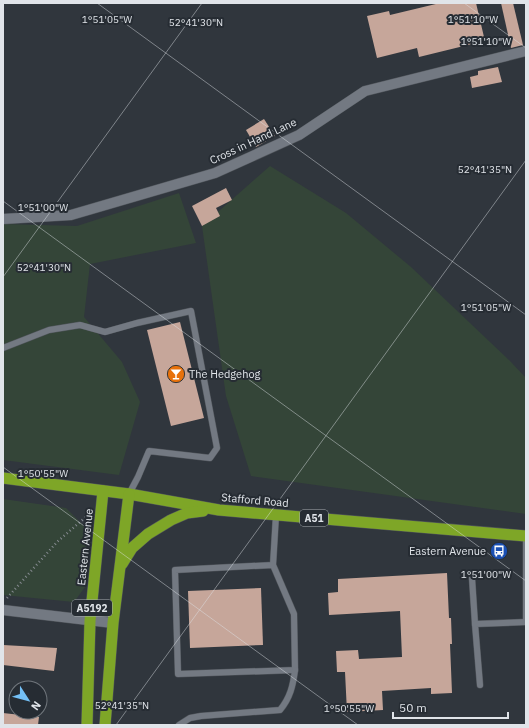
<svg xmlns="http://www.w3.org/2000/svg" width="529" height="728" viewBox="0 0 529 728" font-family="'IBM Plex Sans',sans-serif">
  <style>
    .green { fill: #344538 }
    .building { fill: #c6a69a }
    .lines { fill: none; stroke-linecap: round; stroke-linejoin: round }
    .service-casing { stroke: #50555b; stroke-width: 7 }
    .minor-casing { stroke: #50555b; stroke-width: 11 }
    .tertiary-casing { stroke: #50555b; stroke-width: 11 }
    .trunk-casing { stroke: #50555b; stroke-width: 12 }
    .path { stroke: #868b91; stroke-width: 2.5; stroke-dasharray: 1 3; stroke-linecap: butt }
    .service { stroke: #737982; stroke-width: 6 }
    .minor { stroke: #737982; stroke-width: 10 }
    .tertiary { stroke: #737982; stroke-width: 10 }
    .trunk { stroke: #7ea627; stroke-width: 11 }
    .ticks { fill: none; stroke: #e0e4e9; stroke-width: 1; stroke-opacity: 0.45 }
    .labels { text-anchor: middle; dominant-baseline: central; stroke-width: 4; stroke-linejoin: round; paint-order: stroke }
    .shield { fill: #262c33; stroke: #a8adb2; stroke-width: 1 }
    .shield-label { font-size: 10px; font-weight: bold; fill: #e0e4e9 }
    .street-label { font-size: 11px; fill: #e0e4e9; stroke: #262c33 }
    .poi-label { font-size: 11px; fill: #e0e4e9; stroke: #262c33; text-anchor: start }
    .ticks-label { font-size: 10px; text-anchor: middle; fill: #e0e4e9; stroke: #262c33; stroke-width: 4; stroke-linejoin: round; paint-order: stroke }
  </style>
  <rect width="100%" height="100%" fill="#30363d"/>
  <g class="green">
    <path d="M270,166L346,213L411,267L510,361L526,378V514L251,476L226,396L202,226Z"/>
    <path d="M179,193L196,243L90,264L84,317L122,362L140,402L119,475L3,460V224L77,226Z"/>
    <path d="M3,499L66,508L87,529L85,587L74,602L3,595Z"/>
  </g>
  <g class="building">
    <path d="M440,3H476L484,37L471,40L472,44L419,57L417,48L377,58L367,16L389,11L390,15Z"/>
    <path d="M501,3H513L523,45L511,48Z"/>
    <path d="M498,67L502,82L472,88L470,77L478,75V71Z"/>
    <path d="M264,119L275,136L256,147L246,130Z"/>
    <path d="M226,188L232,200L216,208L220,216L202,226L192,206Z"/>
    <path d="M180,322L204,418L171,426L147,330Z"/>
    <path d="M447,573L449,618H451L452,644H450L452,693L431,694V688L382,691L383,710L347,712L345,672H337L336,651L358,650L359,659L402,657L400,611L329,615L328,593L338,592V579Z"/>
    <path d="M261,588L263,645L190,648L188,591Z"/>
    <path d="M3,645L57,648L54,671L3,665Z"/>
    <path d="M3,713L39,717L38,725H3Z"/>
  </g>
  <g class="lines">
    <defs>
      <g id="service">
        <path d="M3,348L49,330L80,325L105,332L137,323L191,311L217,448L210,458L149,451L138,477L129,494"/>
        <path d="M526,535V619"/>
        <path d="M273,565L175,570L178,674L295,670L294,614L273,565L276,515"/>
        <path d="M472,578L475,624"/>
        <path d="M480,685L475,624L526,622"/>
        <path d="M179,725L190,718L201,716L280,710C290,698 293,686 295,670"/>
      </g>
      <path id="minor" d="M3,219L71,215L215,173L299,135L365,91L526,51"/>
      <path id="tertiary" d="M3,610L113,623"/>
      <g id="trunk">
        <path d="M3,478L129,494L219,510L526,536"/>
        <path d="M122,564L132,548L148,534L171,520L187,513L203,511"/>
        <path d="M87,725L90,621L103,491"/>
        <path d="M105,725L113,623L129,494"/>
      </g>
    </defs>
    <use href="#service" class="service-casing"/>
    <use href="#minor" class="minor-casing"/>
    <use href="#tertiary" class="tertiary-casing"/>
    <use href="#trunk" class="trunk-casing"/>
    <path class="path" d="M7,598L57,542L87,516"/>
    <use href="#service" class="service"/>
    <use href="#minor" class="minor"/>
    <use href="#tertiary" class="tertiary"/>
    <use href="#trunk" class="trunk"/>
  </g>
  <path class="ticks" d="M97,3L526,315M464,3L526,48M3,201L526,581M3,277L202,3M3,467L358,725M116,725L526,160"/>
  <defs>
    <symbol id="bar-disc" viewBox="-11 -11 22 22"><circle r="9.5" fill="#e8710a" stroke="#262c33"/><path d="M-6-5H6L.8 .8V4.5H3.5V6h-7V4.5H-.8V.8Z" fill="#fff"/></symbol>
    <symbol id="bus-disc" viewBox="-11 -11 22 22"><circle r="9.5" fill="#1a4fb4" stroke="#262c33"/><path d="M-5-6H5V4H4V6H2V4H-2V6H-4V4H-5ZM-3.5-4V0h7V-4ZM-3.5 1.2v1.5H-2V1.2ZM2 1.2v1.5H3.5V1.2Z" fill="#fff"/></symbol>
  </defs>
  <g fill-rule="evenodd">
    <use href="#bar-disc" x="166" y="364" width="20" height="20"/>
    <use href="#bus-disc" x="489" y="541" width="20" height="20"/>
  </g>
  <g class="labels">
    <g class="shield">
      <rect x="300" y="510" width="28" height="16" rx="3"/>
      <rect x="72" y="600" width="40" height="16" rx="3"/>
    </g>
    <g class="shield-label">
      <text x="314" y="518">A51</text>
      <text x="92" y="608">A5192</text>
    </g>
    <g class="street-label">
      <text transform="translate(253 141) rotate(-25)">Cross in Hand Lane</text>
      <text transform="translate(255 500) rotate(5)">Stafford Road</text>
      <text transform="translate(85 547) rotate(-84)">Eastern Avenue</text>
    </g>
    <g class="poi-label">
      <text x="189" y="374">The Hedgehog</text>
      <text x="486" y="551" text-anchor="end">Eastern Avenue</text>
    </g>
  </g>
  <g class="ticks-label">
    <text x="107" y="23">1°51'05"W</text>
    <text x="473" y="23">1°51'10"W</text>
    <text x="196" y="26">52°41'30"N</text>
    <text x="486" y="45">1°51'10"W</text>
    <text x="485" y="173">52°41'35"N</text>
    <text x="43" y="211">1°51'00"W</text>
    <text x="44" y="271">52°41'30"N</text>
    <text x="486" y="311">1°51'05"W</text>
    <text x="43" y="477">1°50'55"W</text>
    <text x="486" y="578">1°51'00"W</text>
    <text x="122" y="709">52°41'35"N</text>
    <text x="349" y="712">1°50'55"W</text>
  </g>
  <rect width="529" height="728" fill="none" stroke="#e0e4e9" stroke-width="8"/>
  <g transform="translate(28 700) rotate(126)"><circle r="19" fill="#262c33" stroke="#70767c"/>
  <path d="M0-3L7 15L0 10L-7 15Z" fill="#74c0f6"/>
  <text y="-6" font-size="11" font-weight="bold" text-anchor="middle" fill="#e0e4e9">N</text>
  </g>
  <path d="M393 712v6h115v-6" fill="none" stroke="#e0e4e9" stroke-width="2"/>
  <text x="399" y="712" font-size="12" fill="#e0e4e9" stroke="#262c33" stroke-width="3" paint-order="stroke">50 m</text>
</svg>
